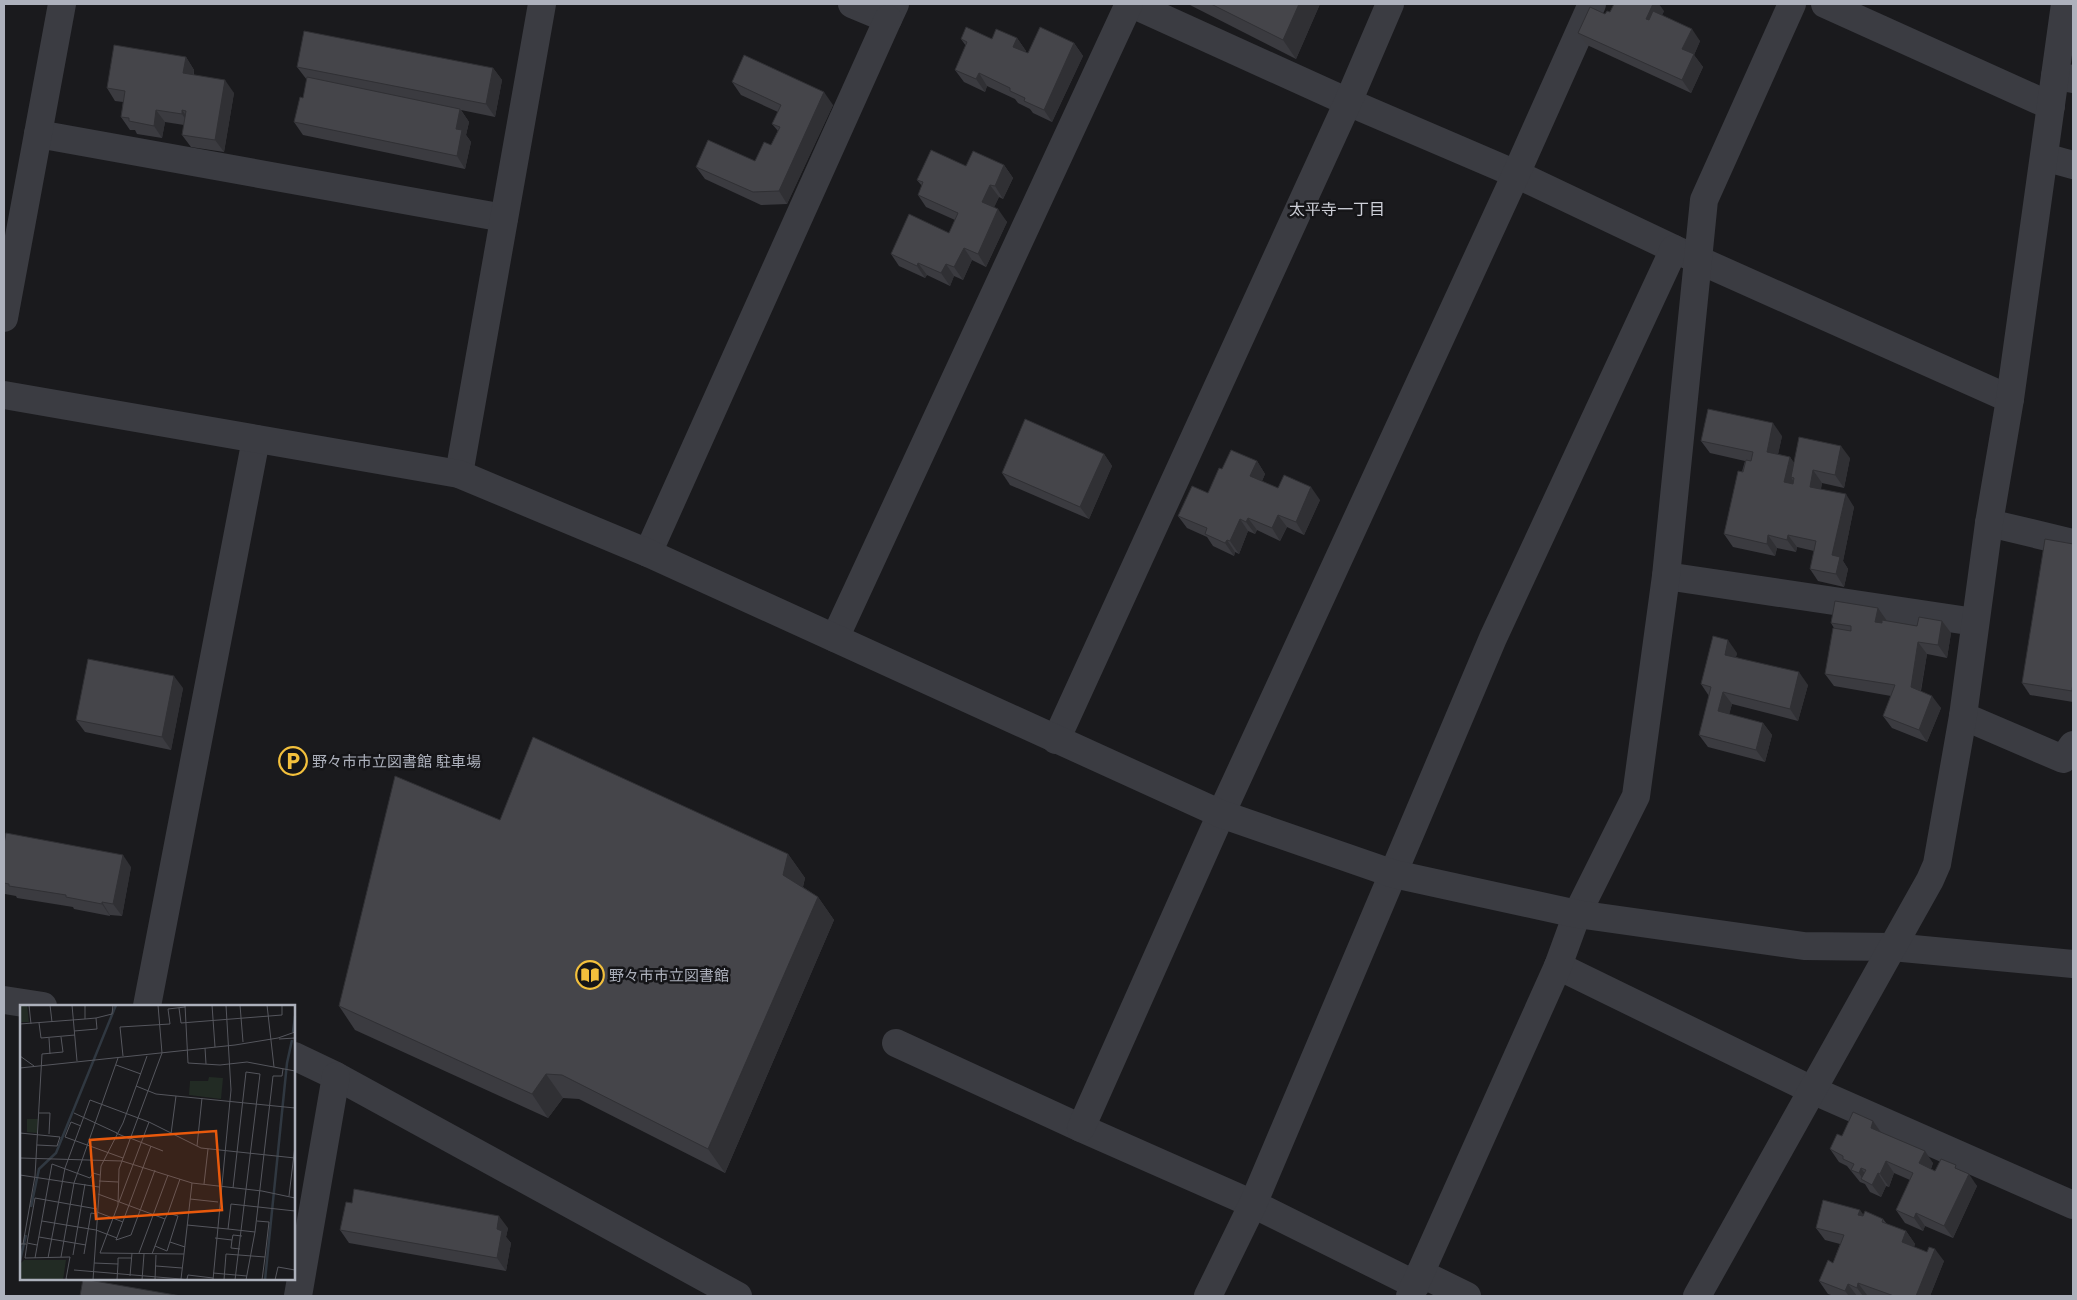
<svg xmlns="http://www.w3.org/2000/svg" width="2077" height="1300" viewBox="0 0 2077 1300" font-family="Quicksand,'Noto Sans JP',sans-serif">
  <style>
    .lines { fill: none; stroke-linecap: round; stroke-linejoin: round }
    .minor { stroke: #3b3c42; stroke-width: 28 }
    .tertiary { stroke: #3b3c42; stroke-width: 28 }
    .wall { fill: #3b3b40 }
    .shaded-wall { fill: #303034 }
    .building { fill: #45454a; stroke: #303034 }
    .labels { text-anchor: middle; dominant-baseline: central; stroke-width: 5; stroke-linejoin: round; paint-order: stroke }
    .poi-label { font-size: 15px; fill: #adb1bc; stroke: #151518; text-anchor: start }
    .neighbourhood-label { font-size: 16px; fill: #ced0d8; stroke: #151518 }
    .inset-river { fill: none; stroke: #303841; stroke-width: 2.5 }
    .inset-road { fill: none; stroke: #55565d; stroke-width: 1 }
    .view { fill: #e8590c; fill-opacity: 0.15; stroke: #e8590c; stroke-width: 2.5 }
    .inset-edge { fill: none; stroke: #adb1bc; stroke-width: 2.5 }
  </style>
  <rect width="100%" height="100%" fill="#1a1a1d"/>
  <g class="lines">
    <g class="minor">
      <path d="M852,4L888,19L895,4"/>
      <path d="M1132,4L1348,102L1516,174L1674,249L2010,399"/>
      <path d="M1825,4L2051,106"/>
      <path d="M2055,76L2073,79"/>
      <path d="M38,134L504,218"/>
      <path d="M2044,157L2073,165"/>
      <path d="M459,474L542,4"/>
      <path d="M1989,523L2073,543"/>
      <path d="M648,553L888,19"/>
      <path d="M1666,576L1975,622"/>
      <path d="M835,638L1129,4"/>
      <path d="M1963,716L2063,759L2073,745"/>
      <path d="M1056,740L1348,102L1390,4"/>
      <path d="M1558,966L1812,1090L2073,1205"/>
      <path d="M4,1000L43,1006"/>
      <path d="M147,1006L256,439"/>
      <path d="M896,1043L1081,1128L1253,1204L1416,1285"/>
      <path d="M294,1056L336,1076L738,1296"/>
      <path d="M1081,1128L1221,814L1516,174L1592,4"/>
      <path d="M1420,1273L1467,1296"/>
      <path d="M298,1296L336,1076"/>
      <path d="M1208,1296L1253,1204L1493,638L1674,249"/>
      <path d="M1410,1296L1558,966L1577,914L1636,796L1666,576L1704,200L1792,4"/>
    </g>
    <g class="tertiary">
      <path d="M4,318L62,4"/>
      <path d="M4,395L459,474L648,553L1221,814L1394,874L1577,914L1804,946L1892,947L2073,964"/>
      <path d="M1697,1296L1930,880L1937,864L1963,716L1989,523L2010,399L2065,4"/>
    </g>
  </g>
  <g class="wall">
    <path d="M1188,4H1320L1296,59Z"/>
    <path d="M1664,11L1662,15L1700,41L1694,55L1703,67L1691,93L1587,45L1578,33L1610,12Z"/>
    <path d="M1017,38L1026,51L1025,52L1028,53L1074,43L1083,56L1052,122L1033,113L1030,109L1018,103L1015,99L987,86L985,92L964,82L955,70L966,46L961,39Z"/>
    <path d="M186,57L194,70V75L234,93L224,152L191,147L182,135L184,125L165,122L162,138L137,134L135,130H130L121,117L123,102L115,101L107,88Z"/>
    <path d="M297,67L493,68L502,80L495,117L461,110L469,122L466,135L471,142L465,169L303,135L294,122L303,98L307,80Z"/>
    <path d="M732,82L833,105L787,204L761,205L705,179L696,167L755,161L771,145L778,131L772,124L778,112L741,95Z"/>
    <path d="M1004,165L1013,178L1003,199L999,197L994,207L1007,222L986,267L972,260L963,280L954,276L950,286L927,275L925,278L899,266L891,254L949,233L955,220L926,207L918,195L922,186L917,180L966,166Z"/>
    <path d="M1782,436L1778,454L1790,457L1794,463L1850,458L1844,488L1822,483L1821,489L1854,507L1843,561L1848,569L1844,587L1818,581L1810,569L1814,551L1797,547L1796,552L1777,548L1775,556L1733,547L1724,534L1745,461L1710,453L1701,441Z"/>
    <path d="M1104,454L1112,466L1089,519L1010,485L1002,473Z"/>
    <path d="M1257,461L1265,474L1262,481L1278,488L1320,500L1304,535L1287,527L1280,541L1257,530L1255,534L1248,531L1239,554L1235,552L1234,556L1213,546L1207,537L1187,528L1178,516L1208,493L1222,469Z"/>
    <path d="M2073,544V702L2030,695L2022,683Z"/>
    <path d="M1887,621L1917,626L1942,621L1951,633L1947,658L1927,654L1921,691L1941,708L1927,742L1892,728L1883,716L1891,696L1834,686L1825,674L1834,628L1831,623Z"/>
    <path d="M1737,653L1736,657L1808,685L1798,721L1732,704L1729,714L1763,723L1772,735L1765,762L1708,747L1699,735L1709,696L1701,684Z"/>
    <path d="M183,688L171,750L85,732L76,720Z"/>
    <path d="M500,820L788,854L805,878L803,887L818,897L834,920L725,1173L579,1099L563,1098L548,1118L355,1030L339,1006Z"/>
    <path d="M4,844L131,867L122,916L110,915V916L74,909L73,907L17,898L16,896L5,894L4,892Z"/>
    <path d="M1873,1121L1881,1132L1933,1163L1931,1169L1935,1171L1959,1170L1977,1186L1953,1238L1925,1226L1923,1231L1905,1223L1896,1210L1910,1180L1894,1173L1889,1187L1886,1186L1881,1197L1870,1192L1865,1184L1860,1182L1847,1166L1839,1162L1830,1149L1842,1136Z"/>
    <path d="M1864,1215L1883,1219L1887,1224L1906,1231L1915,1244L1914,1247L1944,1261L1930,1296H1870L1867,1295V1296H1834L1828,1294L1819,1281L1833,1263L1840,1244L1825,1240L1816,1228Z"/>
    <path d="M508,1228L506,1237L511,1243L506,1271L349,1243L340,1230Z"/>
  </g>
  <g class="shaded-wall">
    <path d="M1299,4H1320L1296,59L1283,40Z"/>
    <path d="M1653,4H1659L1664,11L1655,31L1646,19Z"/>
    <path d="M1692,29L1700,41L1694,55L1703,67L1691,93L1682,80V49Z"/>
    <path d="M1017,38L1026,51L1022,59L1013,47Z"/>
    <path d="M1074,43L1083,56L1052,122L1044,110Z"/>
    <path d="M186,57L194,70L192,86L183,73Z"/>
    <path d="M493,68L502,80L495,117L486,104Z"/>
    <path d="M979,73L987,86L985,92L976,79Z"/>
    <path d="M225,80L234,93L224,152L215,140Z"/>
    <path d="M824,92L833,105L787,204L779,191Z"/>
    <path d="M460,109L469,122L466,135L471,142L465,169L457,156L456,129Z"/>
    <path d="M156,110L165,122L162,138L154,126Z"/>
    <path d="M182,110L191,122L190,126L182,114Z"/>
    <path d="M1004,165L1013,178L1003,199L995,186Z"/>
    <path d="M990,185L999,197L991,214L982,202Z"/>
    <path d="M998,209L1007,222L986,267L978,254Z"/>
    <path d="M964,248L972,260L963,280L954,267Z"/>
    <path d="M918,263L927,275L925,278L917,266Z"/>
    <path d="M946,264L954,276L950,286L941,273Z"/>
    <path d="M1773,423L1782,436L1776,464L1767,452Z"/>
    <path d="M1841,446L1850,458L1844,488L1835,475Z"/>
    <path d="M1104,454L1112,466L1089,519L1080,507Z"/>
    <path d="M1790,457L1798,469L1794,478L1791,477L1795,484L1793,495L1784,482Z"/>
    <path d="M1257,461L1265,474L1259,488L1250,476Z"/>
    <path d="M1813,470L1822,483L1818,499L1810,487Z"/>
    <path d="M1311,487L1320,500L1304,535L1296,522Z"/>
    <path d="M1846,494L1854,507L1843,561L1848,569L1844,587L1836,574L1832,555Z"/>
    <path d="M1278,515L1287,527L1280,541L1272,528Z"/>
    <path d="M1248,518L1257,530L1255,534L1246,522Z"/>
    <path d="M1240,519L1248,531L1239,554L1230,541Z"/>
    <path d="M1768,535L1777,548L1775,556L1767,544Z"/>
    <path d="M1788,535L1797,547L1796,552L1787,540Z"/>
    <path d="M1227,540L1235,552L1234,556L1225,543Z"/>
    <path d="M1878,608L1887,621L1884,634L1875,622Z"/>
    <path d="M1942,621L1951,633L1947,658L1938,645Z"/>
    <path d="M1728,640L1737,653L1733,667L1725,655Z"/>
    <path d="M1918,642L1927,654L1919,699L1911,687Z"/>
    <path d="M1799,672L1808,685L1798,721L1790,709Z"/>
    <path d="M174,676L183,688L171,750L162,737Z"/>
    <path d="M1723,692L1732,704L1727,723L1718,711Z"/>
    <path d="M1932,696L1941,708L1927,742L1919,730Z"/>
    <path d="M1763,723L1772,735L1765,762L1756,750Z"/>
    <path d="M788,854L805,878L800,898L783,875Z"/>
    <path d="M123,855L131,867L122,916L113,904Z"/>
    <path d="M818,897L834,920L725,1173L708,1149Z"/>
    <path d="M102,902L110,915V916L102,904Z"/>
    <path d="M546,1074L563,1098L548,1118L532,1094Z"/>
    <path d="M1873,1121L1882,1134L1871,1128Z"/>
    <path d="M1925,1151L1933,1163L1928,1176L1919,1163Z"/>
    <path d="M1886,1161L1894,1173L1889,1187L1880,1174Z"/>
    <path d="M1861,1168L1870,1181H1864L1859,1173Z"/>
    <path d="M1878,1173L1886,1186L1881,1197L1872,1185Z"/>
    <path d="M1969,1174L1977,1186L1953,1238L1944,1226Z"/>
    <path d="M1860,1210L1869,1222L1858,1215Z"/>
    <path d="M1916,1213L1925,1226L1923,1231L1914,1218Z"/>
    <path d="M499,1216L508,1228L506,1237L511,1243L506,1271L497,1258V1229Z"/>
    <path d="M1906,1231L1915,1244L1911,1255L1902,1242Z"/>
    <path d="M1935,1249L1944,1261L1930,1296H1916Z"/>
    <path d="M1858,1283L1867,1295V1296H1863L1857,1288Z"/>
    <path d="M1848,1284L1857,1296H1849L1845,1291Z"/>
  </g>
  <g class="building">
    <path d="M1211,4H1299L1283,40Z"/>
    <path d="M1614,4H1653L1646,19L1649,20L1653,11L1692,29L1682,49L1694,54L1682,80L1578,33L1590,7L1605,14L1607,11L1610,12Z"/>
    <path d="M966,27L992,39L996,29L1017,38L1013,47L1028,53L1040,27L1074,43L1044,110L1024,101L1025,98L1010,91V88L979,73L976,79L955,70L967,42L961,39Z"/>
    <path d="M304,31L493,68L486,104L297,67Z"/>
    <path d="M114,45L186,57L183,73L225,80L215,140L182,135L186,111L182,110V114L156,110L154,126L129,121V118L121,117L125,91L107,88Z"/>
    <path d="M744,55L824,92L779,191L753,192L696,167L708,140L755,161L764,142L771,145L780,127L772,124L781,105L732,82Z"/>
    <path d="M307,77L460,109L456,129L462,130L457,156L294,122L300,97L303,98Z"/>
    <path d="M931,150L966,166L973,151L1004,165L995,186L990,185L982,202L998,209L978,254L964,248L954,267L946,264L941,273L918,263L917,266L891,254L909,214L949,233L958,213L918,195L923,182L917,180Z"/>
    <path d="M1708,409L1773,423L1767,452L1790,457L1784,482L1793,484L1794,478L1791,477L1799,437L1841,446L1835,475L1813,470L1810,487L1846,494L1832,555L1840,557L1836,574L1810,569L1816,541L1788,535L1787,540L1768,535L1767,544L1724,534L1738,471L1743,472L1746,460L1751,461L1753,452L1701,441Z"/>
    <path d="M1025,419L1104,454L1080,507L1002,473Z"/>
    <path d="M1231,450L1257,461L1250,476L1278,488L1284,475L1311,487L1296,522L1278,515L1272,528L1248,518L1246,522L1240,519L1230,541L1227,540L1225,543L1205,534L1207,528L1178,516L1192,486L1208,493L1219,468L1222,469Z"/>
    <path d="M2045,539L2073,544V682L2072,691L2022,683Z"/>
    <path d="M1835,601L1878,608L1875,622L1882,623V620L1917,626L1919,617L1942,621L1938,645L1918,642L1911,687L1932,696L1919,730L1883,716L1895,685L1825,674L1833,628L1851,631V626L1831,623Z"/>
    <path d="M1713,636L1728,640L1725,655L1799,672L1790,709L1723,692L1718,711L1763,723L1756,750L1699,735L1711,687L1701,684Z"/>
    <path d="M88,659L174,676L162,737L76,720Z"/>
    <path d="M533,737L788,854L783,875L818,897L708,1149L562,1075L546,1074L532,1094L339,1006L395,776L500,820Z"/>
    <path d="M6,833L123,855L113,904L102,902V904L66,897V895L9,886V884L4,883V844Z"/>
    <path d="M1853,1112L1873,1121L1871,1128L1925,1151L1919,1163L1935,1171L1941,1159L1956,1165L1955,1168L1969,1174L1944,1226L1916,1213L1914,1218L1896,1210L1913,1173L1886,1161L1880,1174L1878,1173L1872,1185L1861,1179L1866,1170L1861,1168L1859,1173L1851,1170L1854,1164L1843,1159V1156L1830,1149L1837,1134L1842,1136Z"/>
    <path d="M354,1189L499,1216L497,1229L502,1231L497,1258L340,1230L346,1202L352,1203Z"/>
    <path d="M1823,1200L1860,1210L1858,1215L1863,1216L1865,1211L1883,1219L1882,1222L1906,1231L1902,1242L1927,1252L1929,1247L1935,1249L1916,1296H1894L1858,1283L1857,1288L1848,1284L1845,1291L1819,1281L1828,1260L1833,1263L1844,1235L1816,1228Z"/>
    <path d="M83,1279L181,1296H80Z"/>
  </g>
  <defs>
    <symbol id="parking-ring" viewBox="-11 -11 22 22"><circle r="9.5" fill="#151518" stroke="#f3c03c" stroke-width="1.5"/><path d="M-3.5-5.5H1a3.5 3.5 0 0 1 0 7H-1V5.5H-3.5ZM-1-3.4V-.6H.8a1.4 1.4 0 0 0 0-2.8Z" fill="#f3c03c"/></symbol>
    <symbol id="library-ring" viewBox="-11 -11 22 22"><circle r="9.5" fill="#151518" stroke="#f3c03c" stroke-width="1.5"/><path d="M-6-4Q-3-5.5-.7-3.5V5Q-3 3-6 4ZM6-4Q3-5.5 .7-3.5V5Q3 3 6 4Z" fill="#f3c03c"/></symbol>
  </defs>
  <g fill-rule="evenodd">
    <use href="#parking-ring" x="277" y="745" width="32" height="32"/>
    <use href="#library-ring" x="574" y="959" width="32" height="32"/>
  </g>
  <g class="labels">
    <g class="poi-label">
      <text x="312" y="761">野々市市立図書館 駐車場</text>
      <text x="609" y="975">野々市市立図書館</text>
    </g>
    <g class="neighbourhood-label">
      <text x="1337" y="209">太平寺一丁目</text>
    </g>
  </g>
  <g transform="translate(20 1005)">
    <rect width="275" height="275" fill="#1a1a1d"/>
    <path d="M0,0H7L9,17H0ZM189,72L203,73L201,94L169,90L170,76H188ZM7,114H18L17,128L7,127ZM4,255H46L43,275H0V259Z" fill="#222b24"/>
    <path class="inset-river" d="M273,27L275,11M267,58L272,35M11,202L19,164L36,148L96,0M0,256L6,230M245,275L267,58"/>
    <path class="inset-road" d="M9,0L11,19M30,0L32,17M52,0L57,56M165,0L168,58L200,60L227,57L275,66M192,0L195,42M220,0L223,37M247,0L254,62M159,3L161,18L262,10V0M76,13L92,9L93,0M19,18L21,33L55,30M0,19L65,14M54,26L77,24L76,13L65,14V0M29,33L30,49M259,34L275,33M185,43L186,59M0,51L14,61M103,51L100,22L150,19L148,4L165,2M96,60L121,69M0,63L215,40L258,33L275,27M116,81L136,89L275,103M19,108H30L29,129M54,108L97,128M61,121L51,117L45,132L103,153M0,128L40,132L37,141L17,140M96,128L110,134M151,129L156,91M110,133L143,146M177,141L182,93M0,153L102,156L172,178L242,186L275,193M0,170L79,182M79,176L98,177M184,179L188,144M213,183L226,67L240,69L215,275M78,189L145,214L132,249M269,191L275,141M170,194L198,197M99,197L129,117M77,207L103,217M148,208L160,174M22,216L76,225L97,233M237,216L249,217L245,252M167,220L208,224L211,199L275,206M208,224L235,227M19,232L66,240M195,233L212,235M96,235L131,141M96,235L111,230L135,165M150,237L165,242M0,239H7L5,253L50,252L46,274L50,275M3,239L15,171L22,49L43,47L41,32M17,240L7,238L15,193L77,204M135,241L147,246L158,211L148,208L145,214M220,244L211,243L212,235L213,230L222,231M80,248L98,200L99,164L142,48L138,0M80,248L164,249L172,178M119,248L148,170M64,249L71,208L77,209M164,249L161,274L167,275M53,250L65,179M41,252L54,178L98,53M15,253L32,159L70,173L73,168L80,170M28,253L45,163L70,95L129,117L181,143L275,153M74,258L98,259V253H111M136,261L162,263M54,265L161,274M193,268L227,271M110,271L112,248M167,274L168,270L193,273M73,275L81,161L103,118L127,51M97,275L98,259M122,275L124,249M135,275L136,250M193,275L211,85L206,0M204,275L206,249L245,252L242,275M226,275L235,227L253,71H262L263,64M255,275L258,262L275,265"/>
    <path class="view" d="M196,126L202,205L76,214L70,135Z"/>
    <rect width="275" height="275" class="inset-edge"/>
  </g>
  <rect width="2077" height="1300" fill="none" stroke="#adb1bc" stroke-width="10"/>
</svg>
